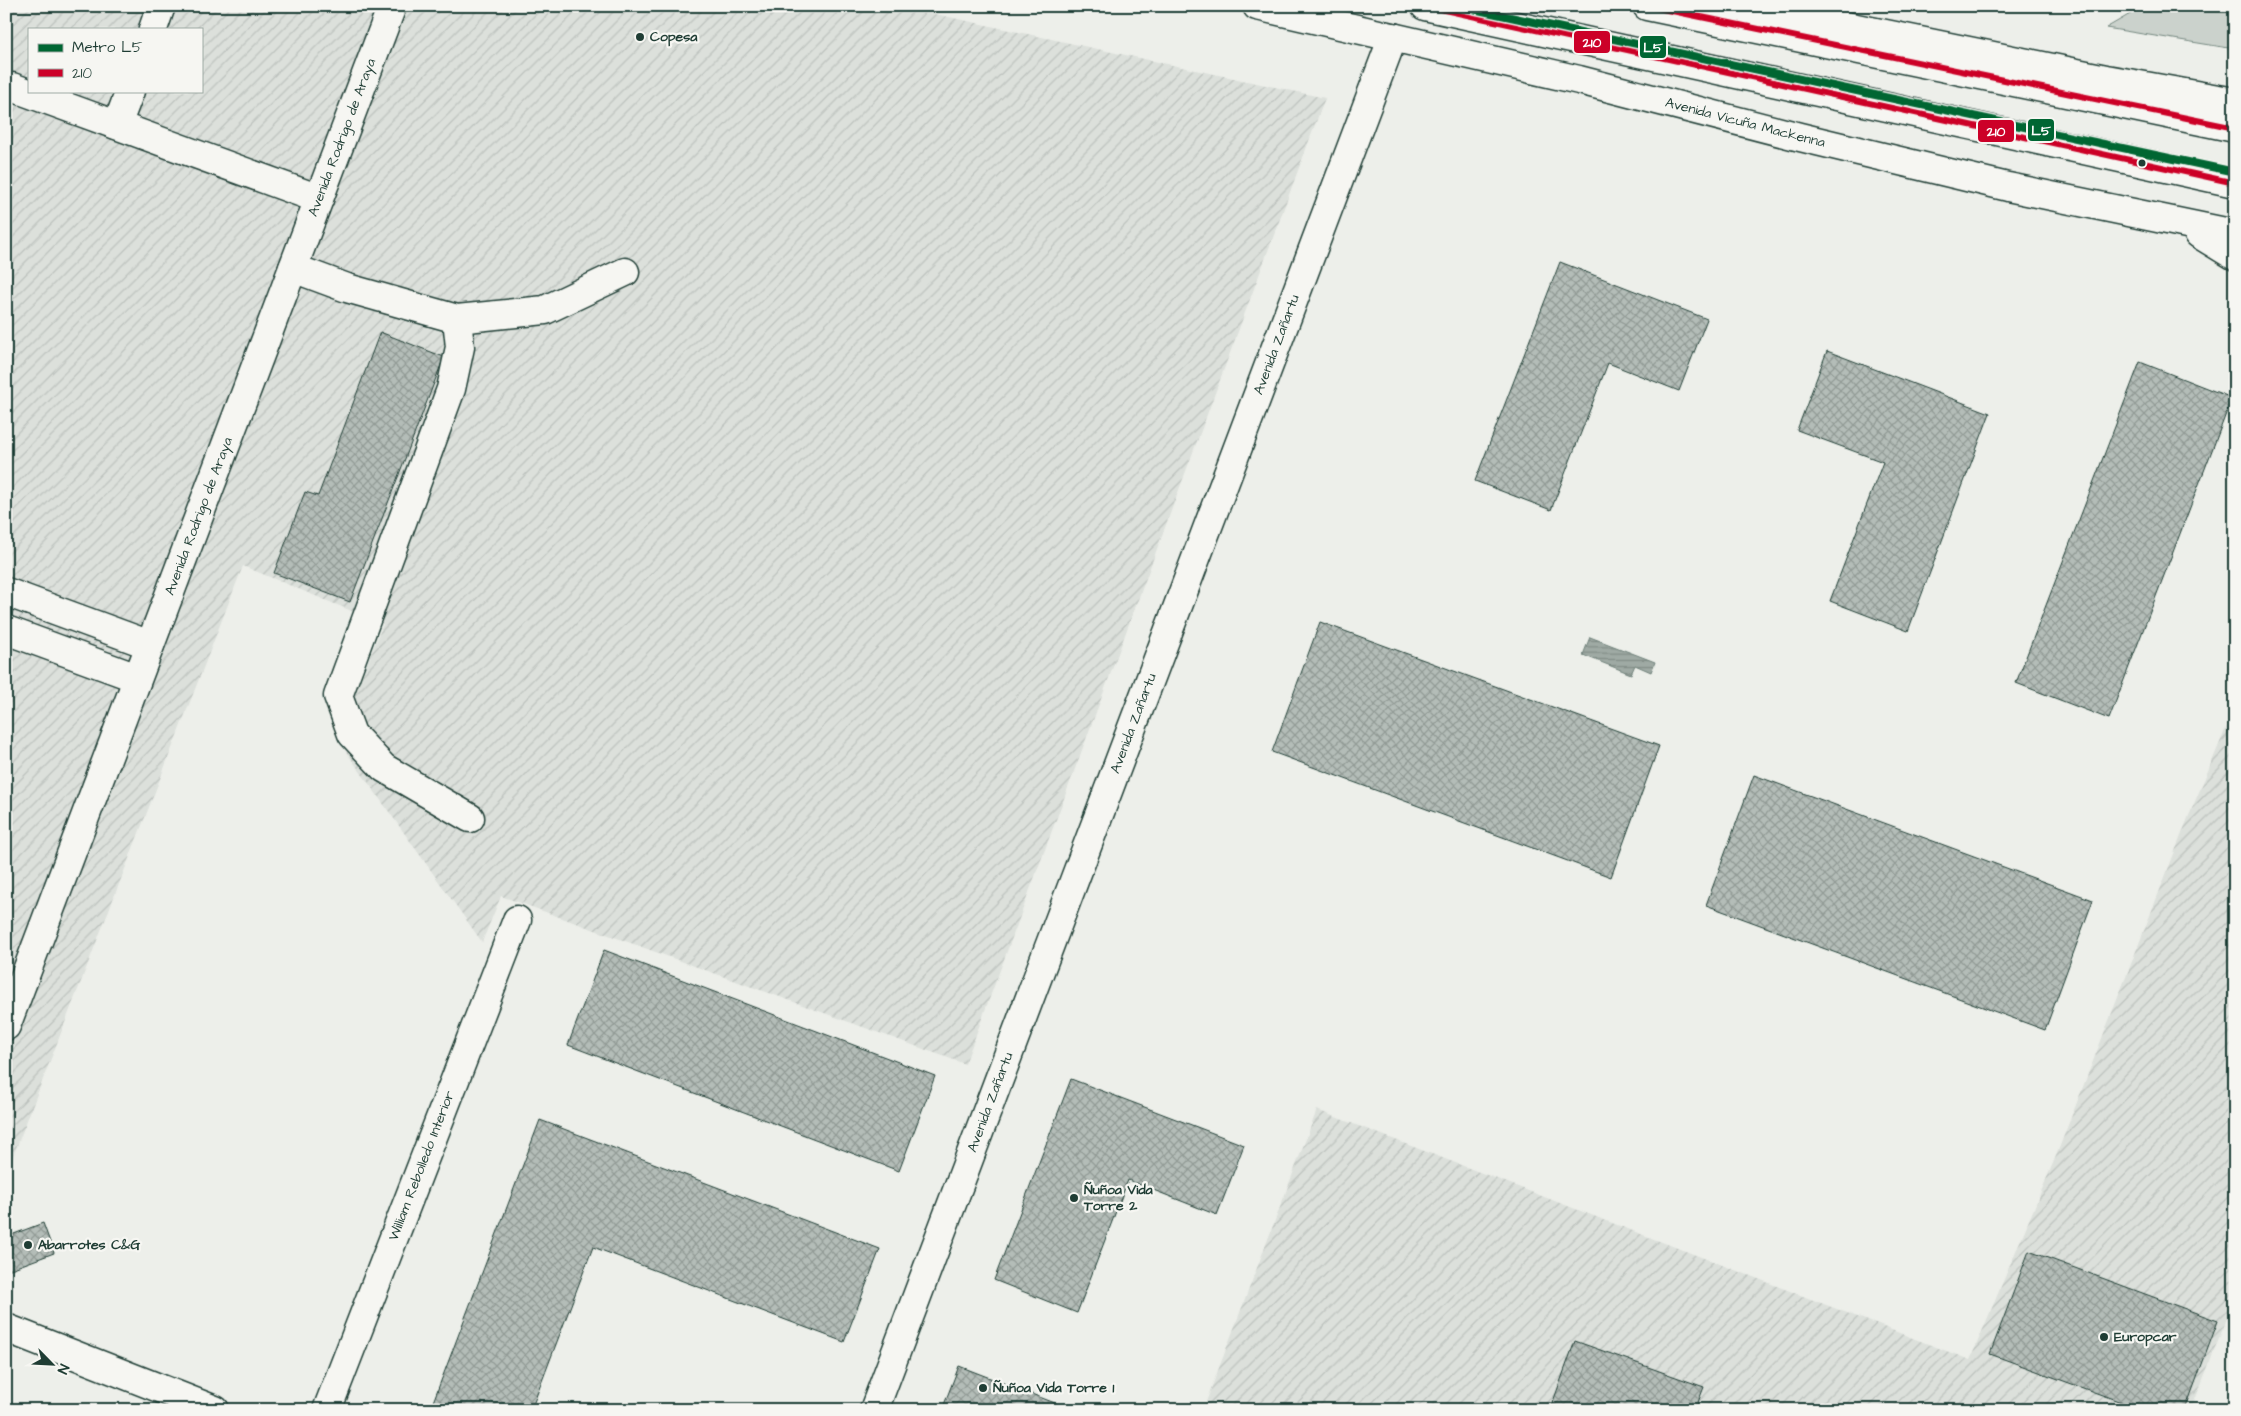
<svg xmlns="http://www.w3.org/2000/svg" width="2241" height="1416" viewBox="0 0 2241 1416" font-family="'Architects Daughter',sans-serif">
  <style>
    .industrial { fill: url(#industrial-furrows); fill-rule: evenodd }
    .green { fill: #cbd2cc; stroke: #758880 }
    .water { fill: url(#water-rules); stroke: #6c7e77 }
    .building { fill: url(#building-cross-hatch); stroke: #1f3d34 }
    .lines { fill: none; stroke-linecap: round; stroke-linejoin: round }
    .minor-casing { stroke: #1f3d34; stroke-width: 31 }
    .major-casing { stroke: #1f3d34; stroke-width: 31 }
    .minor { stroke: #f6f6f2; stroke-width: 28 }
    .major { stroke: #f6f6f2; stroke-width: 28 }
    .bus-1-casing { stroke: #f6f6f2; stroke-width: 10 }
    .bus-1 { stroke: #cc0028; stroke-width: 6 }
    .metro-1-casing { stroke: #f6f6f2; stroke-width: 11 }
    .metro-1 { stroke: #063; stroke-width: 8 }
    .poi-dot { fill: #1f3d34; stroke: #f6f6f2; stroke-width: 2 }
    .labels { text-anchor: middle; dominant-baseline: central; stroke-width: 4.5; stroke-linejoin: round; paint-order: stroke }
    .poi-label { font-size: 14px; font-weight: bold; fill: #1f3d34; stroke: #f6f6f2; text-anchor: start }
    .street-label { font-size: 14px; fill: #1f3d34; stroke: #f6f6f2 }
    .line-badge { stroke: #f6f6f2; stroke-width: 2 }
    .badge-label { font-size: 14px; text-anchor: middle; font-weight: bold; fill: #fff }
  </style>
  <defs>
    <pattern id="industrial-furrows" width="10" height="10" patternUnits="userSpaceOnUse" patternTransform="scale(1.25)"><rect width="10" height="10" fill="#dce0db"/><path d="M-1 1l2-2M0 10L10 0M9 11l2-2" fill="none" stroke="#bcc1bd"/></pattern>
    <pattern id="water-rules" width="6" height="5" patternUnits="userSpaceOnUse" patternTransform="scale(1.25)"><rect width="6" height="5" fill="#9faaa4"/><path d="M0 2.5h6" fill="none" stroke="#818c86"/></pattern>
    <pattern id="building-cross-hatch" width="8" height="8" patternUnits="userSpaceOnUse" patternTransform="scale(1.25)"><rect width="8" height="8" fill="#b4bdb8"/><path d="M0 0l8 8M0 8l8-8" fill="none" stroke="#929b96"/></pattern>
  </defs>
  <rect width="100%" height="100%" fill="#edefea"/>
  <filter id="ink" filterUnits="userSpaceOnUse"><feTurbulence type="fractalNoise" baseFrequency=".02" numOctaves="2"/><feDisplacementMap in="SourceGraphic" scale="10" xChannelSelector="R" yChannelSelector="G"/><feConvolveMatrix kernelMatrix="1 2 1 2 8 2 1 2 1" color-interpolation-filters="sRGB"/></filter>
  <g filter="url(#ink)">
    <g class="industrial">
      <path d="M6,6H898L1325,98L965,1064L501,896L482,942L337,739L383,624L243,566L6,1174ZM29,29H201V91H29Z"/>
      <path d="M2235,707V1298L2191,1410H1203L1317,1110L1970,1360L2056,1156L2188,818Z"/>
    </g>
    <path class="green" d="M2144,6H2235V49L2106,28Z"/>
    <path class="water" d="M1590,637L1655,662L1651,672L1635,665L1631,674L1583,655Z"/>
    <g class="building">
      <path d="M1560,262L1707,319L1679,391L1608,363L1551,510L1475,481Z"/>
      <path d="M380,332L444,357L350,602L274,573L305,492L318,496Z"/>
      <path d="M1827,351L1990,413L1908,631L1830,601L1883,462L1797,430Z"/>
      <path d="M2140,362L2232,398L2109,719L2016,683Z"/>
      <path d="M1320,622L1659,746L1611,877L1272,752Z"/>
      <path d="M1754,775L2093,900L2045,1030L1706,905Z"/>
      <path d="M604,950L935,1076L899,1171L568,1045Z"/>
      <path d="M1071,1079L1244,1145L1217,1215L1128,1180L1077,1313L994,1280Z"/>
      <path d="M540,1120L880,1249L844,1342L593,1247L531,1410H430Z"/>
      <path d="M43,1223L54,1253L8,1270L6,1265V1237Z"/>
      <path d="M2029,1251L2218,1321L2185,1410H2143L1990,1354Z"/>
      <path d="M1575,1341L1704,1387L1695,1410H1550Z"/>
      <path d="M959,1366L1073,1410H942Z"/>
    </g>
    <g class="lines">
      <defs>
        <g id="minor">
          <path d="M1425,6L2235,183"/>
          <path d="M1647,6L2235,128"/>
          <path d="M153,29L161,6"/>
          <path d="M12,87L319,199"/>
          <path d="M117,125L130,91"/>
          <path d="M293,268L347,288L457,319L545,310L625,272"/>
          <path d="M457,319L460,347L451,389L338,696L352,734L384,768L470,818"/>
          <path d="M6,592L150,645"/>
          <path d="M6,630L137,678"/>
          <path d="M6,1328L215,1410"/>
          <path id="s1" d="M327,1410L517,920"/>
          <path id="s2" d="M874,1410L1393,37"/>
        </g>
        <g id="major">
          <path id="s3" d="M1257,6L1579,80L1800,137L2008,187L2235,234"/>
          <path d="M1749,6L2106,79L2235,102"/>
          <path d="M2199,234L2235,256"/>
          <path id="s4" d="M6,1026L392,6"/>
        </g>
      </defs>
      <use href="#minor" class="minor-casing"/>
      <use href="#major" class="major-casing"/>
      <use href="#minor" class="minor"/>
      <use href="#major" class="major"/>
      <defs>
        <g id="bus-1">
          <path d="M1426,6L2235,183"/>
          <path d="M1648,6L2235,128"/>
        </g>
      </defs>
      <use href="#bus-1" class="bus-1-casing"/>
      <use href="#bus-1" class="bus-1"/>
      <defs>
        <path id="metro-1" d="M1459,6L2235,172"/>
      </defs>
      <use href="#metro-1" class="metro-1-casing"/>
      <use href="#metro-1" class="metro-1"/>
    </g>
  </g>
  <g class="poi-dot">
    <circle cx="640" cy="37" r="5"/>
    <circle cx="2142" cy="163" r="4.5"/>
    <circle cx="1074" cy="1198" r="5"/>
    <circle cx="28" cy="1245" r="5"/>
    <circle cx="2104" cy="1337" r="5"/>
    <circle cx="983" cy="1388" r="5"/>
  </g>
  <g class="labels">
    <g class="poi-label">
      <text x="650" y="37">Copesa</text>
      <text x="1084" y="1190">Ñuñoa Vida<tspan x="1084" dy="16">Torre 2</tspan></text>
      <text x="38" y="1245">Abarrotes C&amp;G</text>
      <text x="2114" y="1337">Europcar</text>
      <text x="993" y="1388">Ñuñoa Vida Torre 1</text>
    </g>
    <g class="street-label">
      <text stroke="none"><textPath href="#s3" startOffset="502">Avenida Vicuña Mackenna</textPath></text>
      <text stroke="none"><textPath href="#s4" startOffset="950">Avenida Rodrigo de Araya</textPath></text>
      <text stroke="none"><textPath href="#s2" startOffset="1139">Avenida Zañartu</textPath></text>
      <text stroke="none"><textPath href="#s4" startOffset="545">Avenida Rodrigo de Araya</textPath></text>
      <text stroke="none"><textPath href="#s2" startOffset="734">Avenida Zañartu</textPath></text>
      <text stroke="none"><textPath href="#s2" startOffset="329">Avenida Zañartu</textPath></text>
      <text stroke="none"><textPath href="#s1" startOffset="262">William Rebolledo Interior</textPath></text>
    </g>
  </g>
  <g class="line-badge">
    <rect x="1573" y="30" width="38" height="24" rx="5" fill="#cc0028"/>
    <rect x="1639" y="35" width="28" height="24" rx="5" fill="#063"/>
    <rect x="2027" y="118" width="28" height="24" rx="5" fill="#063"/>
    <rect x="1977" y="119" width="38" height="24" rx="5" fill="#cc0028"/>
  </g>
  <g class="badge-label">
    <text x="1592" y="47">210</text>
    <text x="1653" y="52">L5</text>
    <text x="2041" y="135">L5</text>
    <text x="1996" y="136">210</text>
  </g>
  <rect width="2241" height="1416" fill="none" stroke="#f6f6f2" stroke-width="25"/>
  <rect x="12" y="12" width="2216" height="1391" fill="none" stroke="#1f3d34" stroke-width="2" filter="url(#ink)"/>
  <rect x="28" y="28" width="175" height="65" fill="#f6f6f2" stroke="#a0aca6"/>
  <rect x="38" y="44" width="25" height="8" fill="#006633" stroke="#a0aca6"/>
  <text x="72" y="52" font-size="15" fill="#1f3d34">Metro L5</text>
  <rect x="38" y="69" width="25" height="8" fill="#cc0028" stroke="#a0aca6"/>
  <text x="72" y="78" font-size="15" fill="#1f3d34">210</text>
  <g transform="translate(52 1364) rotate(114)" stroke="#f6f6f2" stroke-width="4" paint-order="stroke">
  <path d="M0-4L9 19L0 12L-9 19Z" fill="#1f3d34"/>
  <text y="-8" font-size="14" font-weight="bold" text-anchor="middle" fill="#1f3d34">N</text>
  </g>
</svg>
